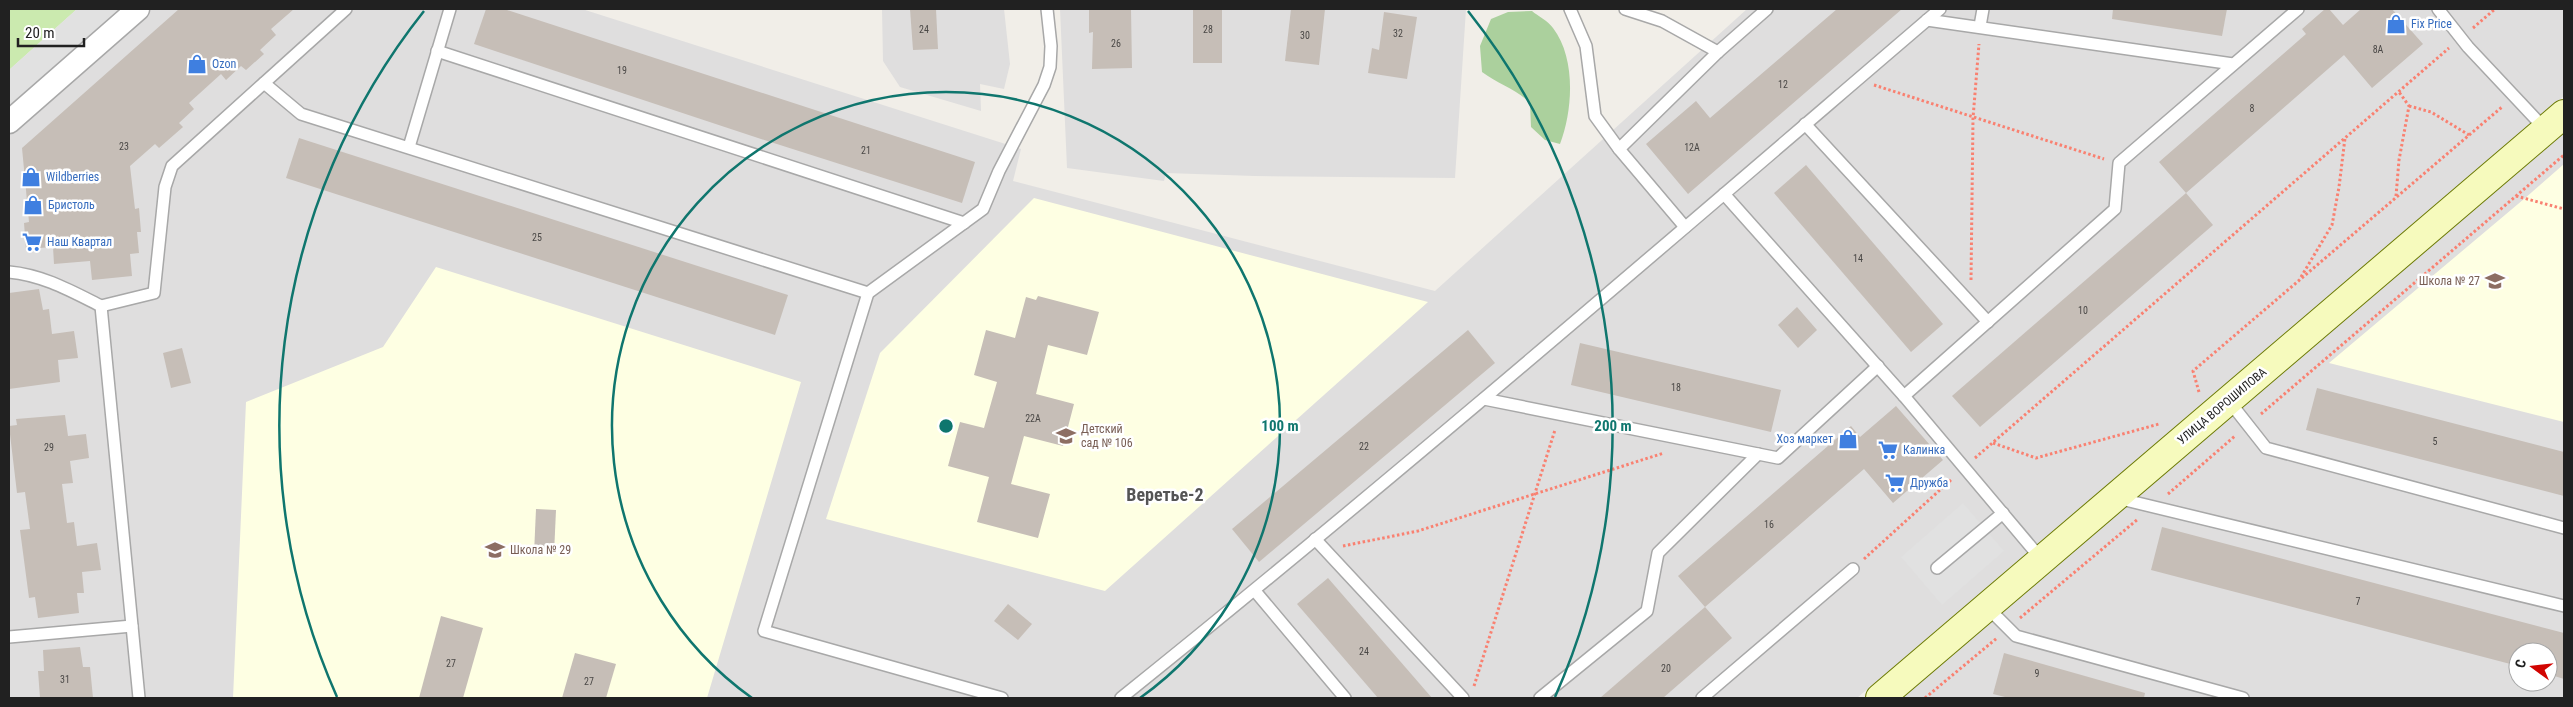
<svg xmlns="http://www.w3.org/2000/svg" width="2573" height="707" viewBox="0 0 2573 707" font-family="'Roboto Condensed',sans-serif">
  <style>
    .residential { fill: #dfdede; fill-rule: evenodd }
    .education { fill: #feffe3 }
    .grass { fill: #cbeaaf }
    .forest { fill: #abd09d }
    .parking { fill: #e1e1e1 }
    .building { fill: #c6beb7 }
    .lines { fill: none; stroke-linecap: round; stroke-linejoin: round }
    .lane-casing { stroke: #a8a8a8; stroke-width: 14 }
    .street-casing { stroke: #a8a8a8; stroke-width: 25 }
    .secondary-casing { stroke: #6c7a05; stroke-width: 30 }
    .path { stroke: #f98171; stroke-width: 3; stroke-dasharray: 2.5 2.5; stroke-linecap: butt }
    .lane { stroke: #fff; stroke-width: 11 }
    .street { stroke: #fff; stroke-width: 22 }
    .secondary { stroke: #f6fabd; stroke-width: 28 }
    .ring { fill: none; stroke: #0f766e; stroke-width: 2.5 }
    .labels { text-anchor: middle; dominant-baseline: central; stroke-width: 5; stroke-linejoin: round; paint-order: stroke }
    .number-label { font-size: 10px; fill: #4a4846 }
    .shop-label { font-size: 12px; fill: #366cbe; stroke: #fff; text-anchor: start }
    .education-label { font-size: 12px; fill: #785e54; stroke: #fff; text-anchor: start }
    .street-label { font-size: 12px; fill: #212121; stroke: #fff }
    .district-label { font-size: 18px; font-weight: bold; fill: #545454; stroke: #fff }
    .centre { fill: #0f766e; stroke: #fff; stroke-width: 2.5 }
    .ring-label { font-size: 15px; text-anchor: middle; font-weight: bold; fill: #0f766e; stroke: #fff; stroke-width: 5; stroke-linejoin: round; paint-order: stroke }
  </style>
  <rect width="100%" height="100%" fill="#f1eee8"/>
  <g class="residential">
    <path d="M123,9H582L1021,149L1013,181L1435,291L1747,9H2564V96L1857,698H9V110Z"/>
    <path d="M882,9H1004L1010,64L1004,89L980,84L981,111L900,87L883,61Z"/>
    <path d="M1060,9H1466L1455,178L1255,176L1166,173L1164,181L1067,168Z"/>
    <path d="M2564,132V698H1901ZM2518,652H2548V682H2518Z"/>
  </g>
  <g class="education">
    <path d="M2564,164V422L2329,363L2524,199Z"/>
    <path d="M1034,198L1428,302L1105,591L826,519L880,353Z"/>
    <path d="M436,267L801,382L707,698H233L246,402L383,347Z"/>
  </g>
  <path class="grass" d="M9,9H77L9,70Z"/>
  <path class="forest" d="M1532,11C1538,16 1548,21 1553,28C1576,58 1573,110 1560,144L1545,140L1531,127L1530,103C1516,89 1498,84 1482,72L1480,46L1491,19L1508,12Z"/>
  <g class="parking">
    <path d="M77,9H123L9,110V70Z"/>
    <path d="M1963,503L2004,551L1942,605L1901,557Z"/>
  </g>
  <g class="building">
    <path d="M179,9H294L271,29L276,35L260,50L264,54L246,70L241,66L226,80L221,74L189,103L194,109L179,123L183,127L159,148L155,144L130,166L135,209L139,208L141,232H137L139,253L130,254L132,276L92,280L90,261L54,264L53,247L26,249L24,223L29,222L22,148Z"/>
    <path d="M486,9H504L975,162L962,203L758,138L474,44Z"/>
    <path d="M910,9H936L938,49L913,50Z"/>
    <path d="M1089,9H1131L1132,68L1092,69L1093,32L1089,33Z"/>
    <rect x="1193" y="9" width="29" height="54"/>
    <path d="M1291,9H1325L1319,65L1285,61Z"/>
    <path d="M1837,9H1902L1688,194L1646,144L1696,101L1710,118Z"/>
    <path d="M2113,9H2227L2222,36L2112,19Z"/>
    <path d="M2325,9H2329L2343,25L2361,9H2392L2423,44L2372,88L2344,55L2186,193L2159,162L2306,34L2302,29Z"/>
    <path d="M1384,12L1417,17L1407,79L1368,73L1372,48L1379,50Z"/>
    <path d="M299,138L788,295L775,335L286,178Z"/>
    <path d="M1806,165L1943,324L1911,352L1774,193Z"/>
    <path d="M2186,193L2213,225L1980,427L1952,396Z"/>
    <path d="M39,289L43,310L49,309L52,334L74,331L78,358L58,360L60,382L9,389V293Z"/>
    <path d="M1038,296L1099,312L1087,355L1048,345L1036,394L1074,404L1063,446L1024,436L1011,484L1050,494L1038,538L977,522L989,477L948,466L960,422L984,428L997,382L974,375L986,330L1015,338L1026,297L1036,300Z"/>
    <path d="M1797,307L1817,330L1798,348L1778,325Z"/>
    <path d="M1468,330L1495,363L1259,562L1232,529Z"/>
    <path d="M1580,343L1781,390L1771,432L1571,385Z"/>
    <path d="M182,348L191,383L171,388L163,353Z"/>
    <path d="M2317,388L2564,452V496L2306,430Z"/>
    <path d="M1896,406L1943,460L1893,503L1864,469L1705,607L1678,576L1851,426L1860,437Z"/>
    <path d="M65,415L68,436L86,434L89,458L70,461L73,483L62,484L67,523L74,522L77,546L97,543L101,570L82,572L84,593H77L79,613L38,618L35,597L29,598L20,530L30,529L25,492L17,493L9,426L17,425L16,419Z"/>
    <path d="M536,509L556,510L554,554H534Z"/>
    <path d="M2162,527L2564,633V679L2548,674V652H2518V666L2151,570Z"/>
    <path d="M1328,578L1432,698H1378L1297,604Z"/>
    <path d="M1008,604L1032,624L1018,640L994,621Z"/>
    <path d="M1705,607L1732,638L1663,698H1600Z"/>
    <path d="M441,616L483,628L463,698H419Z"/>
    <path d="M80,647L83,667H90L93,698H40L38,671H44L43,650Z"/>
    <path d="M575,653L616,664L606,698H562Z"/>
    <path d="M2004,653L2145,693L2144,698H2009L1993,694Z"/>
  </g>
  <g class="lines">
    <defs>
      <g id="lane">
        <path d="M1570,9L1586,46L1595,116L1619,149"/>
        <path d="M1625,9L1662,21L1718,52"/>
        <path d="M2438,9L2468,47L2546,130"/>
        <path d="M1927,20L2233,64"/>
        <path d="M1980,26L1983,9"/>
        <path d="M437,51L964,223"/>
        <path d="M264,83L346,9"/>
        <path d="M1805,124L1988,322"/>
        <path d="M409,147L450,9"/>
        <path d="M1724,194L1904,396L2042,560"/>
        <path d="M1685,227L1619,149L1718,52L1767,9"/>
        <path d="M9,272C43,275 71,291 101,306L154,293L165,187L172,166L264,83L301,114L868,293"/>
        <path d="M101,306L139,698"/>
        <path d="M1904,396L2115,209L2119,163L2298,9"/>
        <path d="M1484,399L1778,458L1878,366"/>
        <path d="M2229,401L2266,448L2564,528"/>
        <path d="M2117,498L2564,606"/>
        <path d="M1315,539L1463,698"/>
        <path d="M1937,568L2003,513"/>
        <path d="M1255,591L1345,698"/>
        <path d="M1987,607L2016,636L2243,698"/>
        <path d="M9,637L132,626"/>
        <path d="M1002,698L764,631L868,293L983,209L999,171L1044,85L1050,67L1051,46L1047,9"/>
        <path d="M1121,698C1399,475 1669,241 1940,9"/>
        <path d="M1540,698L1647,611L1658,553L1758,454"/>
        <path d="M1702,698L1853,569"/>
      </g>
      <path id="street" d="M9,122L138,9"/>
      <path id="secondary" d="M1880,698L2564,114"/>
    </defs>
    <use href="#lane" class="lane-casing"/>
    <use href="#street" class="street-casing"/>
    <use href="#secondary" class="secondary-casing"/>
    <g class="path">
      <path d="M2473,28L2495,9"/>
      <path d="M1874,85L2104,159"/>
      <path d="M2409,106L2431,112L2469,135"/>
      <path d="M2396,196L2399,160L2409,106L2399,92"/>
      <path d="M2516,196L2564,209"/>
      <path d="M2301,277L2332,225L2339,187L2345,138"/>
      <path d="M1971,280L1973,118L1979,44"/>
      <path d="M2199,392L2193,371L2502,107"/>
      <path d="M2261,414L2564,155"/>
      <path d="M1993,443L2036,458L2159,424"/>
      <path d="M1975,458L2449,48"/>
      <path d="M2168,494L2235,436"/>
      <path d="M1343,546L1418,531L1664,453"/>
      <path d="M1864,559L1952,479"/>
      <path d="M2020,618L2138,519"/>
      <path d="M1474,686L1555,430"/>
      <path d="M1925,698L1997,638"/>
    </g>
    <use href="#lane" class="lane"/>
    <use href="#street" class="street"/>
    <use href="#secondary" class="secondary"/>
  </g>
  <g class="ring">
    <path d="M752 698A334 334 0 1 1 1140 698"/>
    <path d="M337 697A667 667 0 0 1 424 11M1468 11A667 667 0 0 1 1555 697"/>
  </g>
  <defs>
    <symbol id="shop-bare" viewBox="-9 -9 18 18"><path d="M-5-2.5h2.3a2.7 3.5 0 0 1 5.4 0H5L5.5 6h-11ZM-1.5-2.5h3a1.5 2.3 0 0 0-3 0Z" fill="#3f7fe0" stroke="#fff" stroke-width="2.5" paint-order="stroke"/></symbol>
    <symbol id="supermarket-bare" viewBox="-9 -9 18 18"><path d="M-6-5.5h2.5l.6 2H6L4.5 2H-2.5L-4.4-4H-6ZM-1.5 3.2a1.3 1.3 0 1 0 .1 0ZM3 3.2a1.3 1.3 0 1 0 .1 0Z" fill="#3f7fe0" stroke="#fff" stroke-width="2.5" paint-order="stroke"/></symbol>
    <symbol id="school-bare" viewBox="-9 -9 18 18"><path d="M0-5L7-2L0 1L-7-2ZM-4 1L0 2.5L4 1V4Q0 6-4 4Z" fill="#8d6e63" stroke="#fff" stroke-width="2.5" paint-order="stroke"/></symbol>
  </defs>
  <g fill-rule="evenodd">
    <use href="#shop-bare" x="2382" y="10" width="28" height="28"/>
    <use href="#shop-bare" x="183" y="50" width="28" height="28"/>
    <use href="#shop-bare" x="17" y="163" width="28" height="28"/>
    <use href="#shop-bare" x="19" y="191" width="28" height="28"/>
    <use href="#supermarket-bare" x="18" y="228" width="28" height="28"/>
    <use href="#school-bare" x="2481" y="267" width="28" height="28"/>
    <use href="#school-bare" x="1052" y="422" width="28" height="28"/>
    <use href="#shop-bare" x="1834" y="425" width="28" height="28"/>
    <use href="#supermarket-bare" x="1874" y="436" width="28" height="28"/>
    <use href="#supermarket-bare" x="1881" y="469" width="28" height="28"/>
    <use href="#school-bare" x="481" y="536" width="28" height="28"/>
  </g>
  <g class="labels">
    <g class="number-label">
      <text x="924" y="29">24</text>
      <text x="1208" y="29">28</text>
      <text x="1398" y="33">32</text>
      <text x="1305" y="35">30</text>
      <text x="1116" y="43">26</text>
      <text x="2378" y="49">8А</text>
      <text x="622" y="70">19</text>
      <text x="1783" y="84">12</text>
      <text x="2252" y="108">8</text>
      <text x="124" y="146">23</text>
      <text x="1692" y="147">12А</text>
      <text x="866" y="150">21</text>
      <text x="537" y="237">25</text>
      <text x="1858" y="258">14</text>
      <text x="2083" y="310">10</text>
      <text x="1676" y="387">18</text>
      <text x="1033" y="418">22А</text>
      <text x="2435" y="441">5</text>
      <text x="1364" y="446">22</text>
      <text x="49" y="447">29</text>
      <text x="1769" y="524">16</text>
      <text x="2358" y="601">7</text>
      <text x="1364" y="651">24</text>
      <text x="451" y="663">27</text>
      <text x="1666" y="668">20</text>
      <text x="2037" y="673">9</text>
      <text x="65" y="679">31</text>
      <text x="589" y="681">27</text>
    </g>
    <g class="shop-label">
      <text x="2411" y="24">Fix Price</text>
      <text x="212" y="64">Ozon</text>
      <text x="46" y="177">Wildberries</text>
      <text x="48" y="205">Бристоль</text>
      <text x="47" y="242">Наш Квартал</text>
      <text x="1833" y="439" text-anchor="end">Хоз маркет</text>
      <text x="1903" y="450">Калинка</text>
      <text x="1910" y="483">Дружба</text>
    </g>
    <g class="education-label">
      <text x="2480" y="281" text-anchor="end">Школа № 27</text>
      <text x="1081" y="429">Детский<tspan x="1081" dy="14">сад № 106</tspan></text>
      <text x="510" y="550">Школа № 29</text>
    </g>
    <g class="street-label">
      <text transform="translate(2222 406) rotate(-40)">УЛИЦА ВОРОШИЛОВА</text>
    </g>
    <g class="district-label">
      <text x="1165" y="494">Веретье-2</text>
    </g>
  </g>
  <circle cx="946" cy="426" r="8" class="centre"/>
  <g class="ring-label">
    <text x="1280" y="431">100 m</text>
    <text x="1613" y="431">200 m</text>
  </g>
  <rect width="2573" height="707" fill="none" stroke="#212121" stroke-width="20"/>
  <g transform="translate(2533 667) rotate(285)"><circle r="24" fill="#ffffff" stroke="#a6a6a6"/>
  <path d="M0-4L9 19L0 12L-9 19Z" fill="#d10401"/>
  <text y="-8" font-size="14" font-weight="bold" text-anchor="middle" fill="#212121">С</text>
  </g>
  <path d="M18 38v8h66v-8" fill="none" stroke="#212121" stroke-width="2.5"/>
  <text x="25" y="38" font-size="15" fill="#212121" stroke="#ffffff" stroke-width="4" paint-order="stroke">20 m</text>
</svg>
